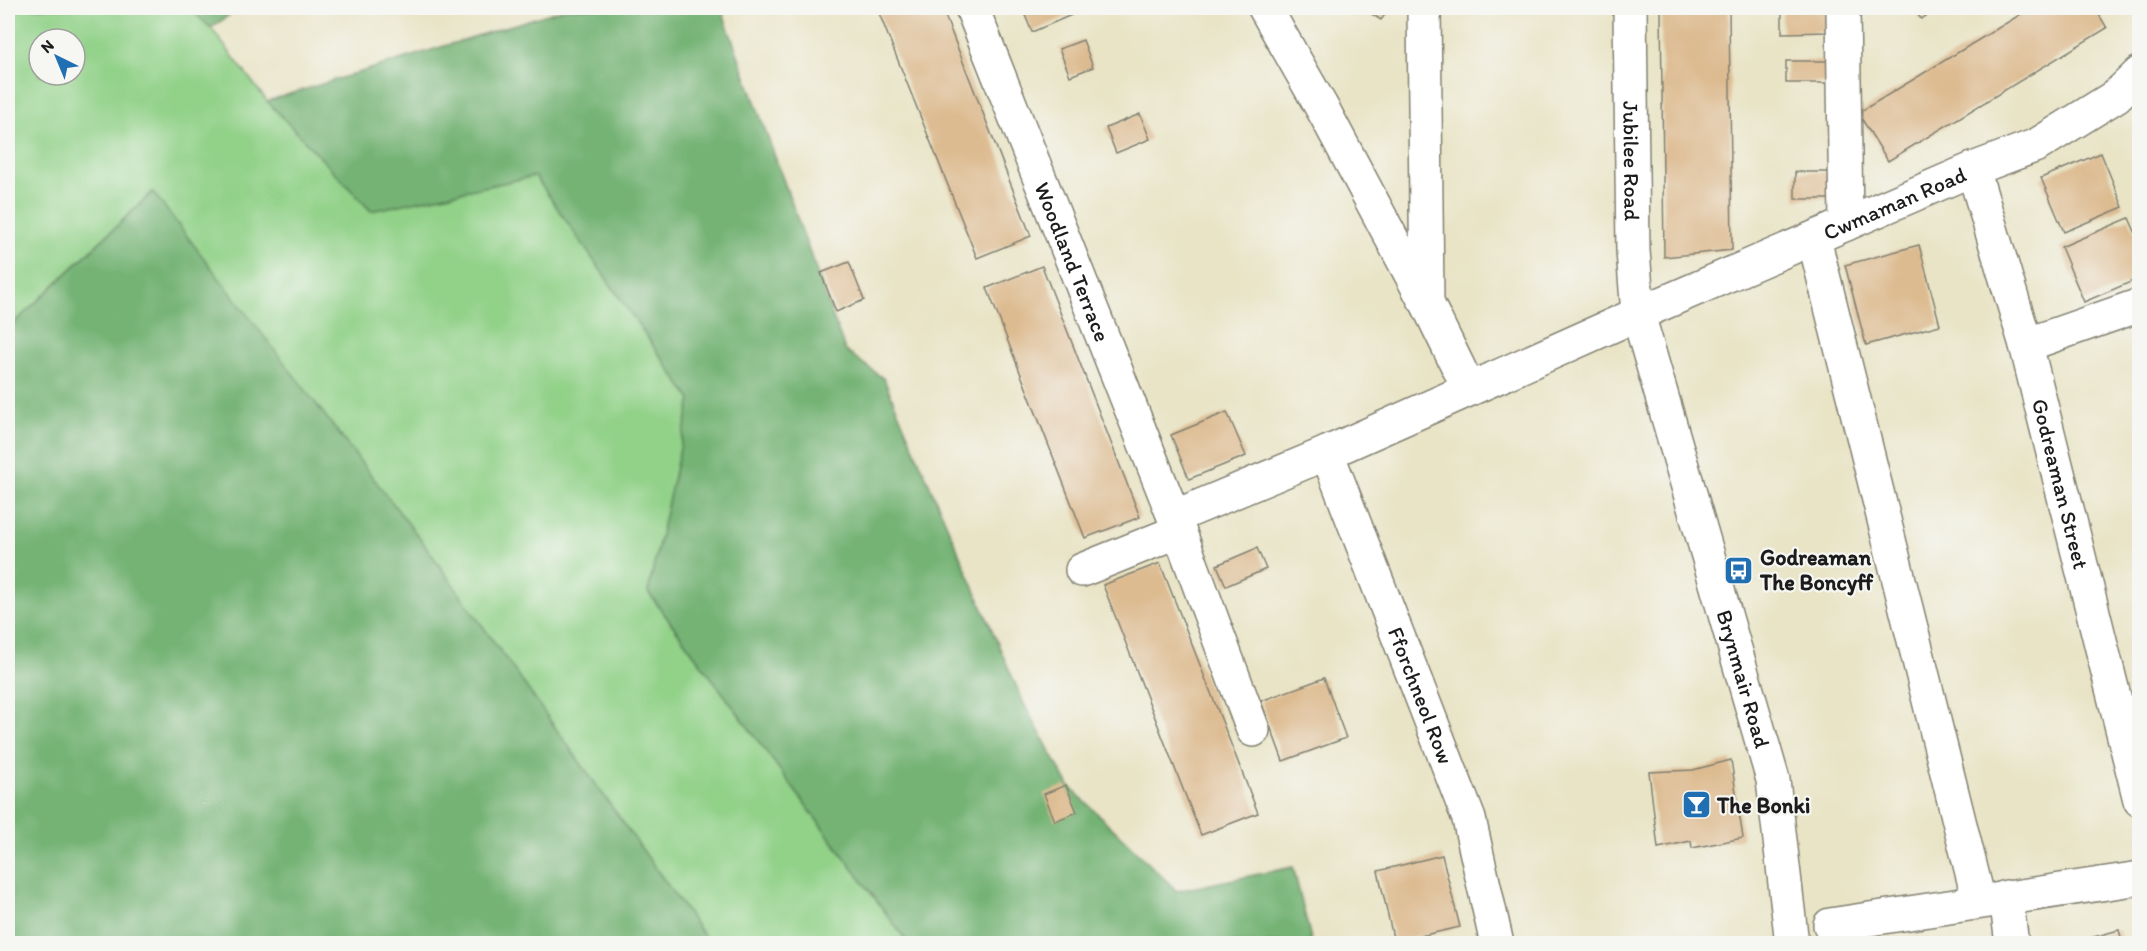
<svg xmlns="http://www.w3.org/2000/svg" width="2147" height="951" viewBox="0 0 2147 951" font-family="Itim,sans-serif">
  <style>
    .green { fill: #91d188; stroke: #567652; stroke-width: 1.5; fill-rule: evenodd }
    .forest { fill: #74b374; stroke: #486848; stroke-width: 1.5 }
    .building { fill: #ddbb91 }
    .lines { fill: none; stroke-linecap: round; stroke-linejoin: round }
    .minor-casing { stroke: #828071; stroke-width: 36 }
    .minor { stroke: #fff; stroke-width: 33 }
    .labels { text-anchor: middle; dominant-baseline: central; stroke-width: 4.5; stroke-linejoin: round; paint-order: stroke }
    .street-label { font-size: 22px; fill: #1c1c1c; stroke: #f6f6f2 }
    .poi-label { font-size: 22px; font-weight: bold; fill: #1c1c1c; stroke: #f6f6f2; text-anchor: start }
  </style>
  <rect width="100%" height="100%" fill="#f6f6f2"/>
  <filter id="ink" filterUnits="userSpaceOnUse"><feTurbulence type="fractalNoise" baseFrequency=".0167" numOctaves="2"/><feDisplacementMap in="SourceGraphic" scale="12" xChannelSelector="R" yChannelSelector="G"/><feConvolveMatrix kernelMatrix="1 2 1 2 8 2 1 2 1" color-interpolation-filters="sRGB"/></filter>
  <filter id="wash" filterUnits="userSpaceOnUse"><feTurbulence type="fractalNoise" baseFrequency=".008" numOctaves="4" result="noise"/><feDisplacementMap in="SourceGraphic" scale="24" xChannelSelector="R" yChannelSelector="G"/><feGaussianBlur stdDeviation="1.35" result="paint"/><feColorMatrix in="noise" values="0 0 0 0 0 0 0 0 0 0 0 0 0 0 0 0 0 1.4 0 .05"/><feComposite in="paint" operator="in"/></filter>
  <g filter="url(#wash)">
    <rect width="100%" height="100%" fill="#e9e4c6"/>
    <path class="green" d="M8,8H189L211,28L267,101L371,211L535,176L691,400L648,592L908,943H709L424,544L152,192L8,329ZM39,39H75V75H39Z"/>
    <g class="forest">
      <path d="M189,8H239L211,28Z"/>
      <path d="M567,8H721L845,350L884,379L1024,704L1069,786L1177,891L1293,867L1312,943H908L648,592L691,400L535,176L371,211L267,101Z"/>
      <path d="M153,192L424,544L709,943H8V329Z"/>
    </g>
    <g id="blocks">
      <g class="building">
        <path d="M877,8H942L1031,236L977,258Z"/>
        <path d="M1022,8H1074L1076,13L1032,32Z"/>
        <path d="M1362,8H1390L1381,20Z"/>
        <path d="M1661,8H1729L1732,250L1664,257Z"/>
        <path d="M1782,8H1829V32L1782,33Z"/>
        <path d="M1913,8H1940L1921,19Z"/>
        <path d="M2031,8H2095L2107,28L1888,161L1858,113Z"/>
        <path d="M1083,40L1093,67L1070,76L1059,49Z"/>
        <rect x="1786" y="61" width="43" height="22"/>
        <path d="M1140,114L1150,139L1116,153L1106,128Z"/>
        <path d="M2101,153L2123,207L2064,232L2041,178Z"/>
        <rect x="1795" y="172" width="34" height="27"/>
        <path d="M2129,218L2140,243V278L2084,302L2061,247Z"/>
        <path d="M1919,245L1940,325L1866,345L1845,265Z"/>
        <path d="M849,262L864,300L836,312L821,273Z"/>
        <path d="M1042,266L1140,517L1085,538L987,288Z"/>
        <path d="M1227,412L1246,456L1189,479L1171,435Z"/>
        <path d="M1257,548L1266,569L1226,586L1217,565Z"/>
        <path d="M1160,563L1258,813L1201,835L1103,585Z"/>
        <path d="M1324,678L1346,738L1283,761L1261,701Z"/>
        <path d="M1731,760L1743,838L1692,848L1691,841L1658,848L1649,772L1693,770Z"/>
        <path d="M1066,785L1077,812L1055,821L1044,794Z"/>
        <path d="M1442,855L1460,927L1394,942L1378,871Z"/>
        <path d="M2119,930L2123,944H2080L2079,941Z"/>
      </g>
    </g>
  </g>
  <g filter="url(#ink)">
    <use href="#blocks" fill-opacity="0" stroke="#828071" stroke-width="1.5"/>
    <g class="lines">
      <defs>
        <g id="minor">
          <path id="s1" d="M972,8L1174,517L1253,730"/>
          <path d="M1265,8L1326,115L1424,299"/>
          <path d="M1424,8L1427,303L1469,389"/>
          <path id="s2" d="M1630,8L1633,251L1638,314L1773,780L1792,944"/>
          <path d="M1843,8L1846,224"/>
          <path id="s3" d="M1973,169L2026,345L2140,800"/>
          <path d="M1814,239L1979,901"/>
          <path d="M2026,345L2140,305"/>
          <path id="s4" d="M1327,453L1469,819L1497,944"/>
          <path id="s5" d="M1174,517L1327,453L1638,314L1973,169L2037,145L2116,96L2140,73"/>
          <path d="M1082,570L1179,531"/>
          <path d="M2006,897L2012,944"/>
          <path d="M1830,925L2140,878"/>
        </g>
      </defs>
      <use href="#minor" class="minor-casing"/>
      <use href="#minor" class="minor"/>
    </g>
  </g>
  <defs>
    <symbol id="bus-square" viewBox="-11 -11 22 22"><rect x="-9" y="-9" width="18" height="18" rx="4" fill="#1f6fb2" stroke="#f6f6f2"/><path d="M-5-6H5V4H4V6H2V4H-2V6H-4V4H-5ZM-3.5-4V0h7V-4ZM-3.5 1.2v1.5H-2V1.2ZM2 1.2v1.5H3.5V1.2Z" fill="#fff"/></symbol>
    <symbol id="bar-square" viewBox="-11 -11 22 22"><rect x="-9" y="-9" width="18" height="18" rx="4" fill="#1f6fb2" stroke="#f6f6f2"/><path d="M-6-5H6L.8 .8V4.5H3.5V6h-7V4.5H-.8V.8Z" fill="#fff"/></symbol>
  </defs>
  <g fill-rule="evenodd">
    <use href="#bus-square" x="1722" y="554" width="33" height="33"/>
    <use href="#bar-square" x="1680" y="788" width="33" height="33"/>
  </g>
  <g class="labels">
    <g class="street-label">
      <text stroke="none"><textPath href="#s2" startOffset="153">Jubilee Road</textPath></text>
      <text stroke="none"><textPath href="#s5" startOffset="786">Cwmaman Road</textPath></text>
      <text stroke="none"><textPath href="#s1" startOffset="273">Woodland Terrace</textPath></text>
      <text stroke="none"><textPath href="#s3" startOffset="327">Godreaman Street</textPath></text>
      <text stroke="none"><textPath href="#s2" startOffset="686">Brynmair Road</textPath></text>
      <text stroke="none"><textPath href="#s4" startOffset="260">Fforchneol Row</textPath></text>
    </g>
    <g class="poi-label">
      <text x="1760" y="557">Godreaman<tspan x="1760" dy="25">The Boncyff</tspan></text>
      <text x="1717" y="805">The Bonki</text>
    </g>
  </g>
  <rect width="2147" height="951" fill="none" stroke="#f6f6f2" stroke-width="30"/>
  <g transform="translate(57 57) rotate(317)"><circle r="28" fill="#f6f6f2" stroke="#9f9f9c" stroke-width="1.5"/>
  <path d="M0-4.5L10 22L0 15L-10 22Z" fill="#1f6fb2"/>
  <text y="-9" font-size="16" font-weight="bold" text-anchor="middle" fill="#1c1c1c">N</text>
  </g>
</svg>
